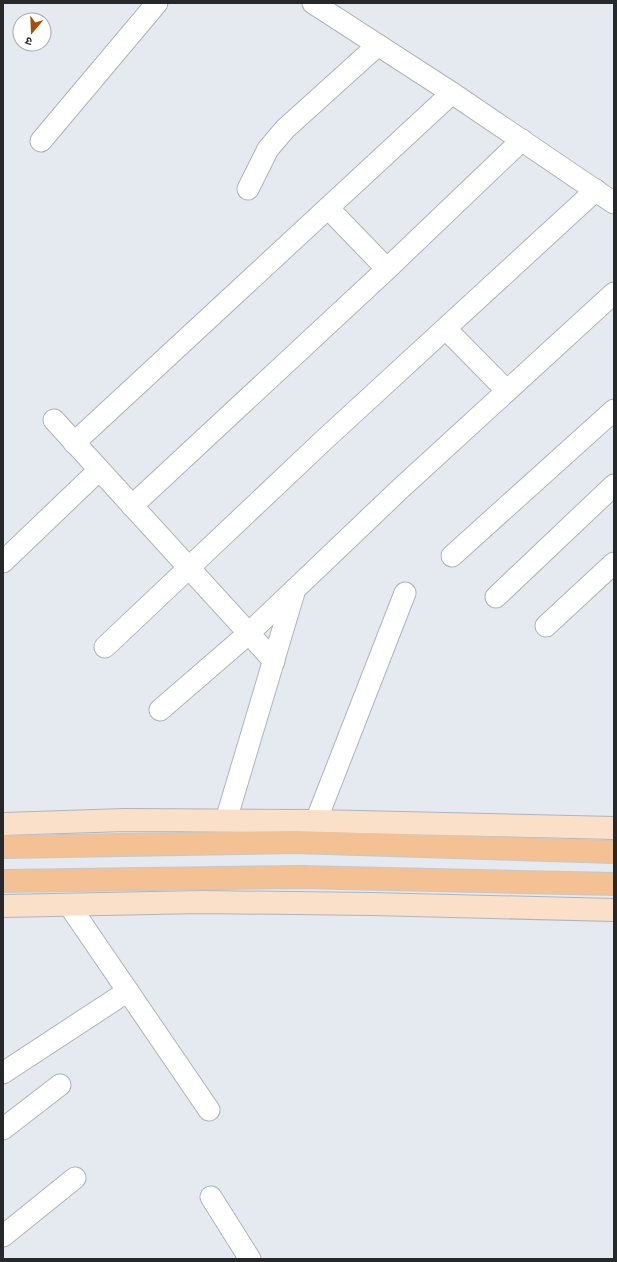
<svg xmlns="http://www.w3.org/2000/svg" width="617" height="1262" viewBox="0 0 617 1262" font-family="'DM Sans','Noto Sans Devanagari',sans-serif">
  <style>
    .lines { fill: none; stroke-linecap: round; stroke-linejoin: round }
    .street-casing { stroke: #aeb4ba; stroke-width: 23 }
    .secondary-casing { stroke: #aeb4ba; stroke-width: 24 }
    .primary-casing { stroke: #c7c7c8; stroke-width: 24 }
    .street { stroke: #fff; stroke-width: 21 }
    .secondary { stroke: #fae0c9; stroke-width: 22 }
    .primary { stroke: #f4c194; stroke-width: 22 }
  </style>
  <rect width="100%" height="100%" fill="#e4eaf0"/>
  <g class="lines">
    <defs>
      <g id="street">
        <path d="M313,3L452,93L614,203"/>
        <path d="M41,141L157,3"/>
        <path d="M248,189L268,149L285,129L378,45"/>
        <path d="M328,208L387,269"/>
        <path d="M446,329L507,391"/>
        <path d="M54,420L274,661"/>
        <path d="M74,443L452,93"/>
        <path d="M132,506L387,269L522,140"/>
        <path d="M452,556L614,410"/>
        <path d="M3,562L99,470"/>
        <path d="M496,597L614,485"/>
        <path d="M546,626L614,563"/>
        <path d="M105,647L324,440L596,190"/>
        <path d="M160,710L248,634L400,489L614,293"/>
        <path d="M226,820L295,589"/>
        <path d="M316,821L405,593"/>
        <path d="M69,905L209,1110"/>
        <path d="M3,1073L128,991"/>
        <path d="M3,1129L60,1085"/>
        <path d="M211,1197L250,1259"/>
        <path d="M3,1236L75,1178"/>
      </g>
      <g id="secondary">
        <path d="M3,824L125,820L316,821L614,828"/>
        <path d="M3,906L202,902L372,904L614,910"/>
      </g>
      <g id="primary">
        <path d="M3,847L294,842L614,852"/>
        <path d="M3,881L299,877L614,884"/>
      </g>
    </defs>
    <use href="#street" class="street-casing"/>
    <use href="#secondary" class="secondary-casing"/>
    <use href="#primary" class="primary-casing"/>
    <use href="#street" class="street"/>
    <use href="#secondary" class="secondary"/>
    <use href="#primary" class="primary"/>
  </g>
  <rect width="617" height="1262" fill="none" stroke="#26282a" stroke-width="8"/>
  <g transform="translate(32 32) rotate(199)"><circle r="19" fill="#ffffff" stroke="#a8a9aa"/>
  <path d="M0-3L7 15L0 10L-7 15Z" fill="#ac4c00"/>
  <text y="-6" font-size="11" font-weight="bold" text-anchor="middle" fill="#26282a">उ</text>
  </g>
</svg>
